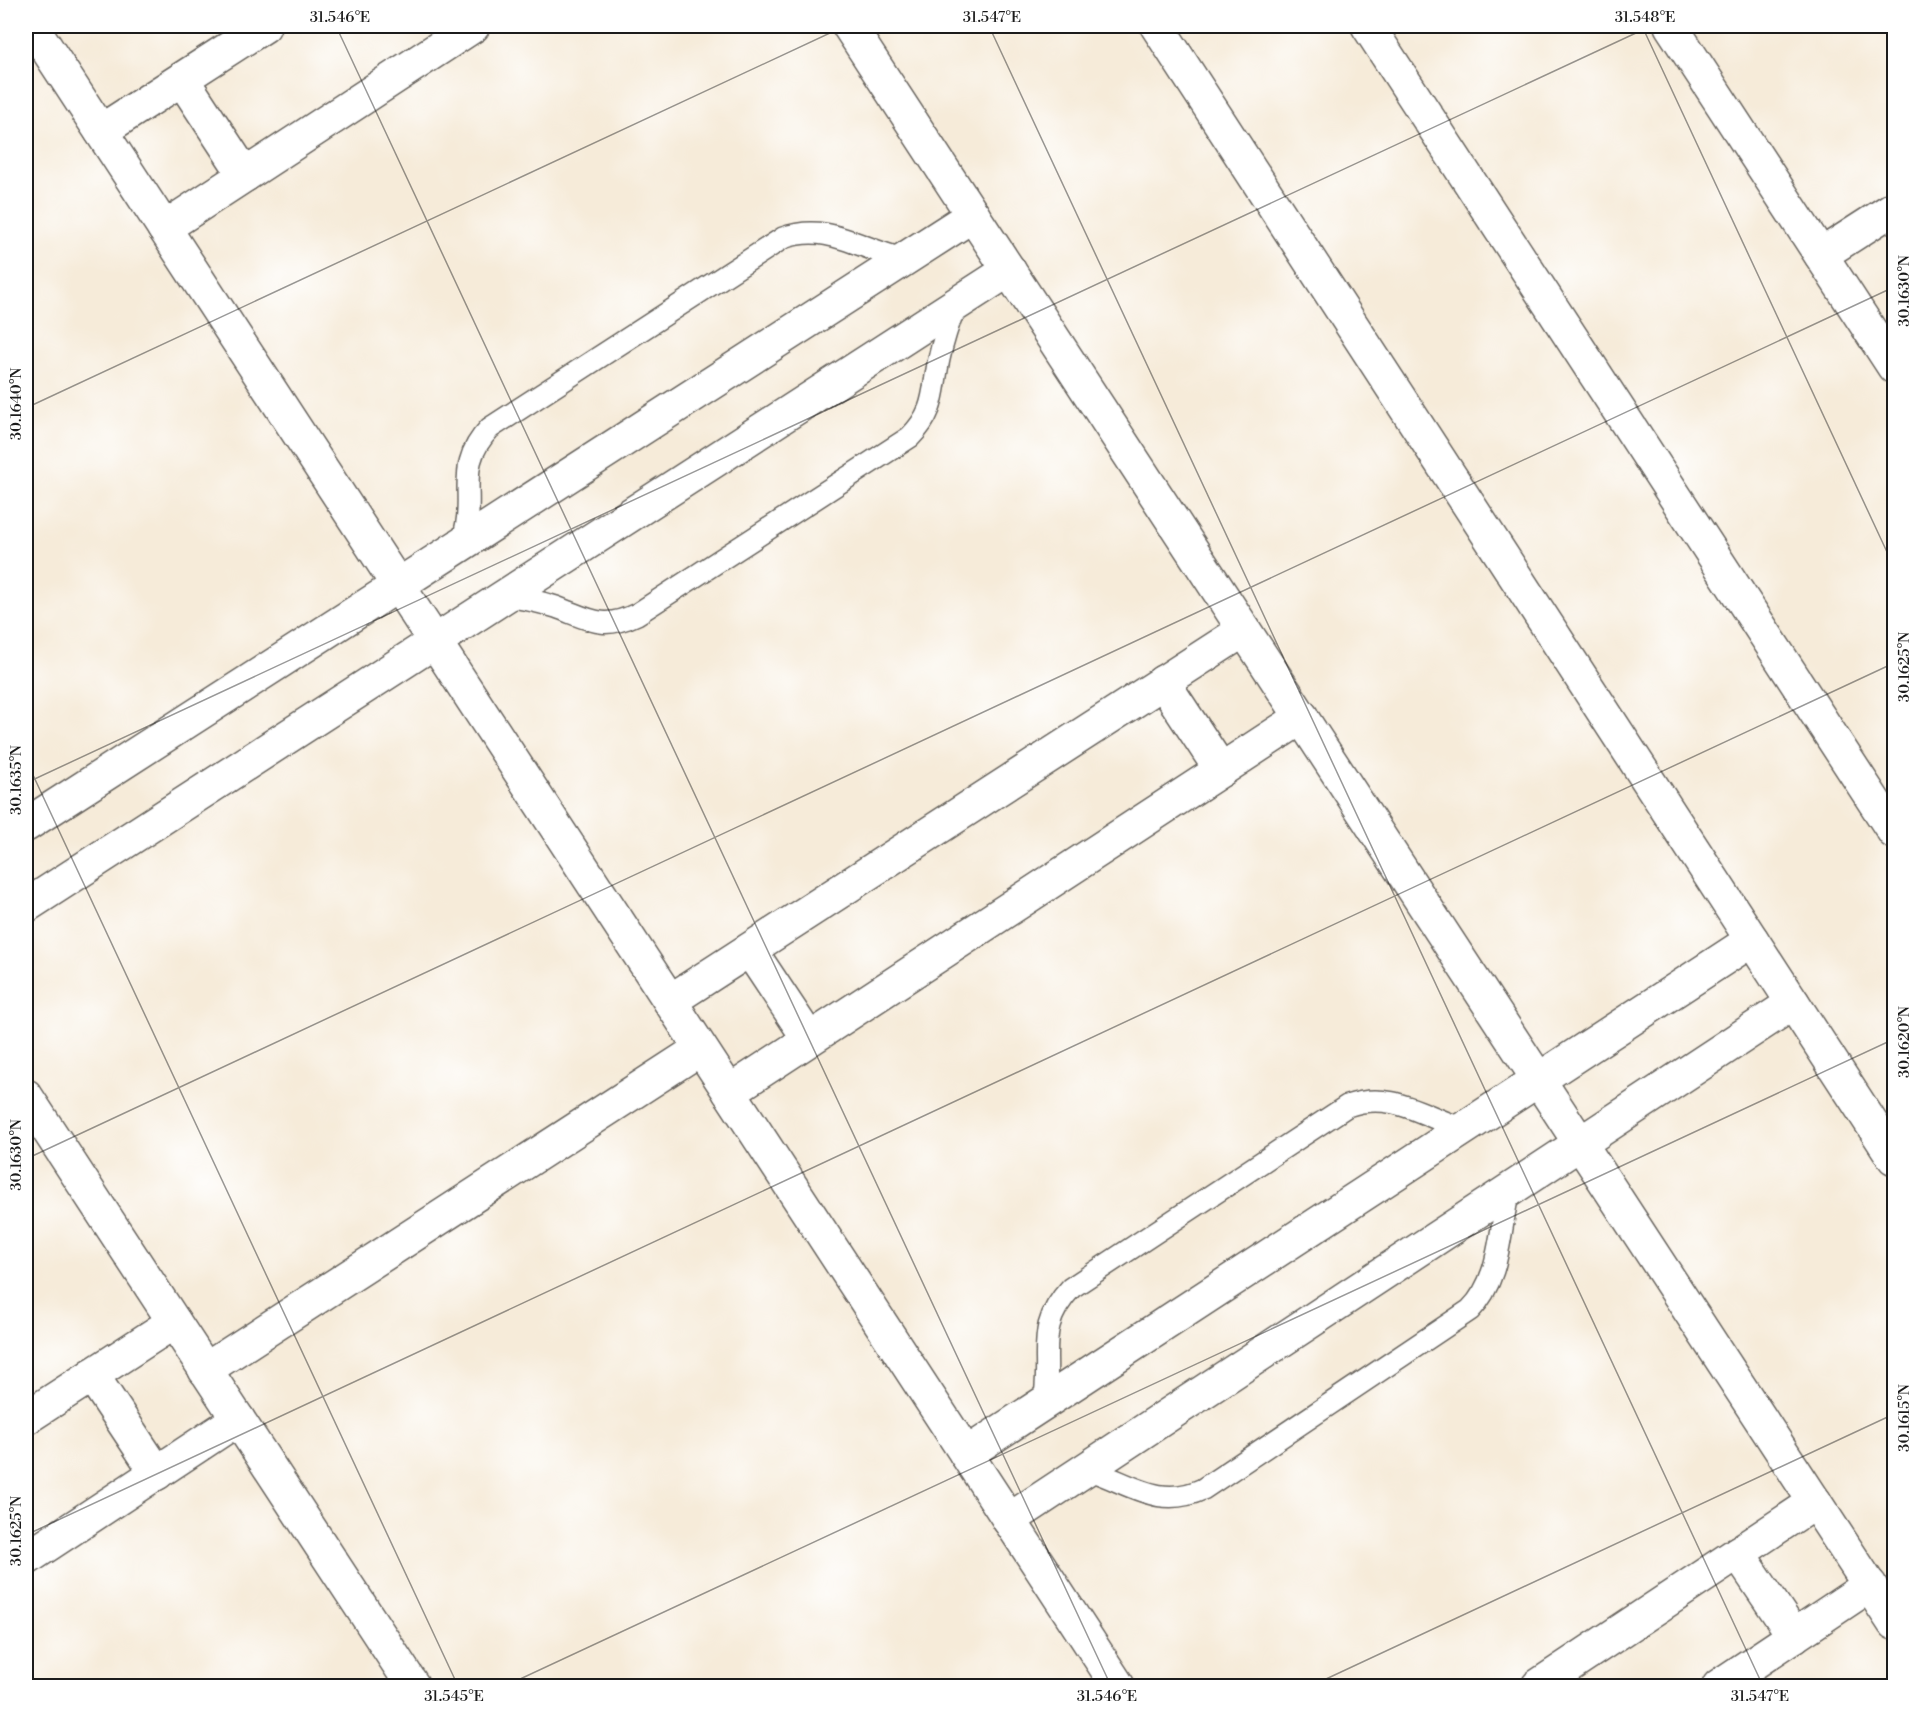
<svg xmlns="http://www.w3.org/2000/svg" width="1920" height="1712" viewBox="0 0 1920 1712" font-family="'Libre Bodoni',serif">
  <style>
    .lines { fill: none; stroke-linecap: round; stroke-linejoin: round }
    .lane-casing { stroke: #68645e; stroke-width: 24 }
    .street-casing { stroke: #68645e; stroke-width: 36 }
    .lane { stroke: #fff; stroke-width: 21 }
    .street { stroke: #fff; stroke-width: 33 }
    .ticks { fill: none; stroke: #1c1c1c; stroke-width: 1.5; stroke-opacity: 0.45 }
    .neatline { fill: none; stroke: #1c1c1c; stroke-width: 2 }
    .ticks-label { font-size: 15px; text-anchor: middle; fill: #1c1c1c }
  </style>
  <rect width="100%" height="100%" fill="#fff"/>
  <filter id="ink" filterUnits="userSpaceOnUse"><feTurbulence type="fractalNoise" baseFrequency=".0167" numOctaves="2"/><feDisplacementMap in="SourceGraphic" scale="12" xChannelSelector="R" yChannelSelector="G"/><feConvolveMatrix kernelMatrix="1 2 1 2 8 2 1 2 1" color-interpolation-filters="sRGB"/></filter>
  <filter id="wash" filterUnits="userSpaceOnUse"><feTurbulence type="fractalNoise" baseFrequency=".008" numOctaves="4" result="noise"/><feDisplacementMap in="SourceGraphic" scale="24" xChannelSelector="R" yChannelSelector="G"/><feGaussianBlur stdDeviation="1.35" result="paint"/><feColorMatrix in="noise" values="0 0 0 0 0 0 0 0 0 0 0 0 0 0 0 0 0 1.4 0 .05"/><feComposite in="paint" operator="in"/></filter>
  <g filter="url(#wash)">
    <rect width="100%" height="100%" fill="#f6ebd9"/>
  </g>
  <g filter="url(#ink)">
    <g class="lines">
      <defs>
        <g id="lane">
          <path d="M461,544C480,496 451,469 490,428L783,238C828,222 860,249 903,259"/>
          <path d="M505,596C523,598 540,602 556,607C589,619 602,631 637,614L910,437C936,411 932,392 939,359C943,340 949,322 956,304"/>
          <path d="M1044,1403C1053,1354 1033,1329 1071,1288L1347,1106C1392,1090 1422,1116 1464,1129"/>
          <path d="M1086,1469C1129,1482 1158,1510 1203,1489L1470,1310C1501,1279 1499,1231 1509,1190"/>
        </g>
        <g id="street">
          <path d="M32,26L1118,1686"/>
          <path d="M849,26L1894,1623"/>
          <path d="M1157,26L1894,1158"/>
          <path d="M1368,26L1894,832"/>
          <path d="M1671,26L1894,367"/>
          <path d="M182,79L245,175"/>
          <path d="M101,131L264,26"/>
          <path d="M164,228L473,26"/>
          <path d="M1821,255L1894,208"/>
          <path d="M1163,682L1221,770"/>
          <path d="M26,825L973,215"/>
          <path d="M26,906L1009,270"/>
          <path d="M750,950L809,1039"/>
          <path d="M670,1001L1244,630"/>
          <path d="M729,1092L1302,717"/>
          <path d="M26,1096L413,1686"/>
          <path d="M205,1370L700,1049"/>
          <path d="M92,1375L157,1473"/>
          <path d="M26,1418L174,1322"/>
          <path d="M966,1454L1752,940"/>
          <path d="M1009,1520L1793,1003"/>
          <path d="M1738,1553L1794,1636"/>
          <path d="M26,1559L238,1419"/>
          <path d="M1538,1686L1815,1502"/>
          <path d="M1719,1686L1870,1585"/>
        </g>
      </defs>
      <use href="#lane" class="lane-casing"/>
      <use href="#street" class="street-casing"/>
      <use href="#lane" class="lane"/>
      <use href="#street" class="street"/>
    </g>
  </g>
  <path class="ticks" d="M336,26L1111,1686M989,26L1763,1686M1642,26L1894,567M26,32L39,26M26,408L845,26M26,760L458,1686M26,783L1651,26M26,1159L1894,287M26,1535L1894,663M505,1686L1894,1039M1311,1686L1894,1414"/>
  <rect width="1920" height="1712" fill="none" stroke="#fff" stroke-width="66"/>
  <rect x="33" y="33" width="1854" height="1646" class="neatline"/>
  <g class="ticks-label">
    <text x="340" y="22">31.546°E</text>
    <text x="992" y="22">31.547°E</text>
    <text x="1645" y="22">31.548°E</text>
    <text transform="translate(1904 291) rotate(-90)" y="5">30.1630°N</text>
    <text transform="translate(16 404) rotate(-90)" y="5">30.1640°N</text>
    <text transform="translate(1904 667) rotate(-90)" y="5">30.1625°N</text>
    <text transform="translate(16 780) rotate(-90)" y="5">30.1635°N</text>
    <text transform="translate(1904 1042) rotate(-90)" y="5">30.1620°N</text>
    <text transform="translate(16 1155) rotate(-90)" y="5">30.1630°N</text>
    <text transform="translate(1904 1418) rotate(-90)" y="5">30.1615°N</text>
    <text transform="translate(16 1531) rotate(-90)" y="5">30.1625°N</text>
    <text x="454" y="1701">31.545°E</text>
    <text x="1107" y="1701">31.546°E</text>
    <text x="1760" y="1701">31.547°E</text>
  </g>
</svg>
